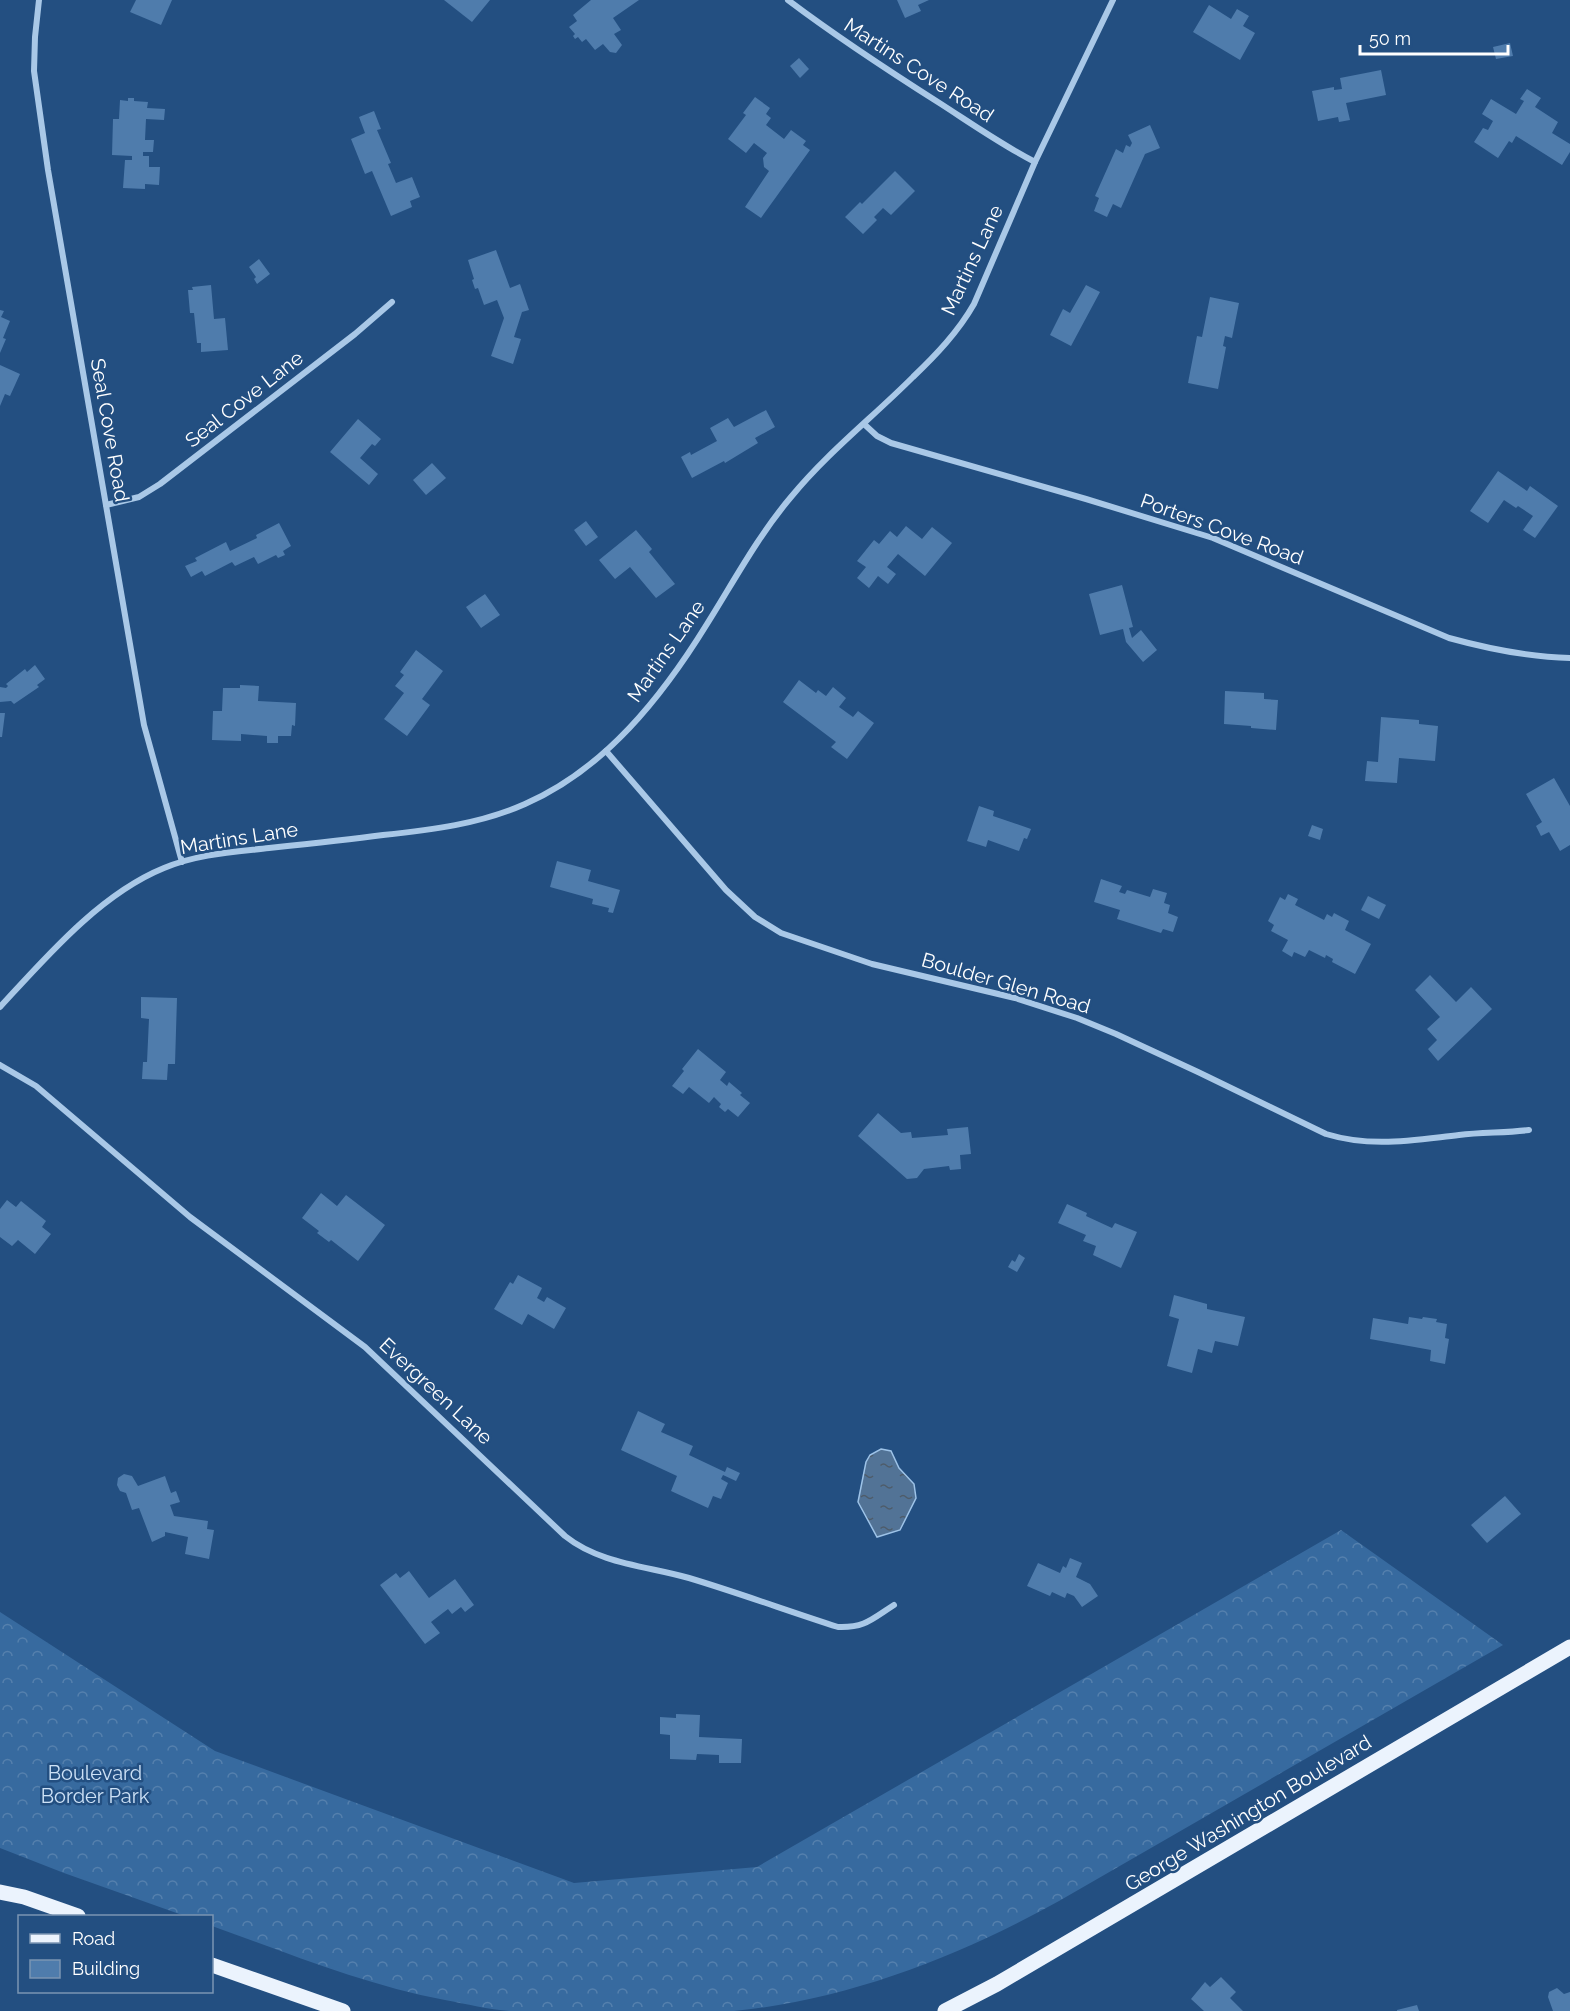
<svg xmlns="http://www.w3.org/2000/svg" width="1570" height="2011" viewBox="0 0 1570 2011" font-family="Raleway,sans-serif">
  <style>
    .forest { fill: url(#forest-crowns) }
    .water { fill: url(#water-ripples); stroke: #9dc3e8; stroke-width: 1.5 }
    .building { fill: #4f7cac }
    .lines { fill: none; stroke-linecap: round; stroke-linejoin: round }
    .minor { stroke: #a9c8e7; stroke-width: 6 }
    .primary { stroke: #ebf3fd; stroke-width: 15 }
    .labels { text-anchor: middle; dominant-baseline: central; stroke-width: 5; stroke-linejoin: round; paint-order: stroke }
    .street-label { font-size: 20px; fill: #fff; stroke: #234f81 }
    .park-label { font-size: 20px; fill: #cde1f6; stroke: #234f81 }
  </style>
  <defs>
    <pattern id="forest-crowns" width="20" height="18" patternUnits="userSpaceOnUse" patternTransform="scale(1.5)"><rect width="20" height="18" fill="#376a9f"/><path d="M2 6a3 3 0 1 1 6 0M12 15a3 3 0 1 1 6 0" fill="none" stroke="#5580ad"/></pattern>
    <pattern id="water-ripples" width="26" height="14" patternUnits="userSpaceOnUse" patternTransform="scale(1.5)"><rect width="26" height="14" fill="#527396"/><path d="M2 4q2-2 4 0t4 0M15 11q2-2 4 0t4 0" fill="none" stroke="#4e5c6a"/></pattern>
  </defs>
  <rect width="100%" height="100%" fill="#234f81"/>
  <path class="forest" d="M1341,1530L1503,1645L1059,1901C960,1956 848,2000 734,2011C698,2011 654,2011 616,2011C582,2011 547,2011 512,2011C490,2010 467,2004 445,2000C365,1985 288,1953 212,1926V1916H185L64,1873L0,1848V1612L215,1751L574,1883L757,1867Z"/>
  <path class="water" d="M881,1449L891,1451L899,1468L914,1484L916,1498L900,1530L877,1537L858,1502L866,1462L870,1455Z"/>
  <g class="building">
    <path d="M136,0H172L161,25L130,12Z"/>
    <path d="M444,0H490L472,22Z"/>
    <path d="M591,0H639L613,18L621,30L614,34L622,45L616,53L610,52L603,44L595,50L586,39L582,42L578,37L575,39L573,36L575,34L569,27L577,21L573,15Z"/>
    <path d="M897,0H929L918,5L921,11L905,18Z"/>
    <path d="M1209,5L1231,19L1237,9L1249,16L1243,26L1255,33L1240,60L1193,32Z"/>
    <path d="M1510,43L1513,56L1496,59L1493,47Z"/>
    <path d="M799,58L809,69L800,78L790,66Z"/>
    <path d="M1381,70L1386,95L1346,103L1350,120L1339,122L1338,117L1318,121L1312,91L1334,87V90L1342,89L1340,78Z"/>
    <path d="M1527,89L1541,98L1535,107L1558,122L1552,133L1570,144V152L1562,165L1516,136L1512,143L1509,141L1498,158L1474,142L1483,128L1488,130L1493,121L1482,114L1491,99L1516,114L1524,101L1520,99Z"/>
    <path d="M755,97L770,108L766,114L771,118L766,125L784,139L791,130L806,141L803,145L810,150L761,218L745,207L769,171L764,167L763,158L767,153L754,143L746,153L728,139L746,115L743,113Z"/>
    <path d="M128,98H134V101L148,102L147,108L165,109L164,120L146,119L145,140H154L153,152H143V156H149V167H160L159,185L145,184V189L123,188L125,160H132V156L112,155L113,119H119L120,100L128,101Z"/>
    <path d="M374,111L381,129L377,130L391,163L388,164L396,183L412,177L420,197L410,201L412,207L391,216L372,171L365,174L351,139L365,133L359,117Z"/>
    <path d="M1150,125L1160,148L1145,154L1121,208L1113,204L1107,217L1094,211L1099,198L1095,196L1116,149L1123,153L1126,145L1130,147L1132,143L1128,135Z"/>
    <path d="M895,171L915,191L891,215L883,208L874,217L877,220L863,234L845,217L860,202L862,204Z"/>
    <path d="M496,250L510,288L520,284L529,310L522,312L514,337L521,339L513,364L491,356L504,318L497,300L484,305L478,288L475,289L472,280L474,279L468,260Z"/>
    <path d="M259,259L270,274L257,284L254,279L256,277L249,267Z"/>
    <path d="M211,285L214,319L225,318L228,350L201,352V343H197L194,313H190L188,290H193L192,287Z"/>
    <path d="M1086,285L1100,292L1071,346L1050,335L1063,309L1070,313Z"/>
    <path d="M1210,297L1239,303L1232,338L1225,336L1223,346L1226,347L1218,389L1188,383L1197,336L1202,337Z"/>
    <path d="M0,310L4,311L1,317L10,321L3,338L6,339L0,353Z"/>
    <path d="M0,365L20,374L10,396L5,394L0,406Z"/>
    <path d="M766,410L775,427L755,438L758,443L725,463L724,461L692,478L681,457L690,452L691,455L717,441L710,428L728,418L734,427Z"/>
    <path d="M358,419L381,439L375,446L372,444L360,458L378,474L369,485L330,452Z"/>
    <path d="M432,463L446,478L426,495L413,480Z"/>
    <path d="M1498,471L1527,491L1530,486L1558,506L1535,538L1523,530L1533,516L1518,506L1516,508L1504,500L1488,523L1470,511Z"/>
    <path d="M586,521L598,537L586,546L574,530Z"/>
    <path d="M279,523L291,546L283,551L285,555L278,558L276,555L258,564L254,557L235,566L232,562L205,576L202,571L191,577L185,566L197,561L195,558L226,542L230,551L257,538L256,535Z"/>
    <path d="M906,526L922,539L932,527L952,543L925,576L898,554L887,567L896,574L888,584L878,576L869,588L857,578L866,567L857,561L874,540L879,544L890,531L897,537Z"/>
    <path d="M636,530L652,549L649,552L675,584L656,598L630,567L615,579L599,560Z"/>
    <path d="M1122,585L1133,627L1129,628L1132,638L1141,630L1157,650L1143,662L1126,642L1123,629L1100,635L1089,594Z"/>
    <path d="M485,594L500,615L481,628L466,607Z"/>
    <path d="M416,650L443,671L422,699L430,705L407,736L384,719L404,693L395,686L404,675L400,672Z"/>
    <path d="M35,665L45,679L37,685L39,687L14,704L11,701L0,702V687L6,688L8,686L6,684L25,669L27,672Z"/>
    <path d="M799,680L816,693L818,690L826,696L833,687L846,698L839,707L853,717L858,711L874,723L847,759L831,747L836,742L783,702Z"/>
    <path d="M240,685L259,686L258,701L296,703L295,726L292,725L291,736H278V743H267V736L241,734V741L212,740L213,711H222L223,688H240Z"/>
    <path d="M1225,691L1264,693V699L1278,700L1276,730L1251,728V726L1224,724Z"/>
    <path d="M0,713H5L2,737H0Z"/>
    <path d="M1381,717L1419,720V724L1438,726L1435,761L1399,758L1397,783L1365,781L1367,761L1378,762Z"/>
    <path d="M1554,778L1570,806V845L1560,851L1549,832L1541,836L1536,826L1542,822L1526,794Z"/>
    <path d="M979,806L994,811L993,816L1031,829L1027,839L1024,838L1019,851L988,840L986,847L967,841Z"/>
    <path d="M1312,825L1323,829L1320,840L1308,836Z"/>
    <path d="M557,861L591,870L588,881L620,890L613,913L608,912L609,908L592,904L593,899L550,887Z"/>
    <path d="M1101,879L1122,886L1119,892L1125,894L1127,890L1150,897L1153,889L1167,893L1164,903L1170,905L1168,913L1178,917L1173,932L1163,929L1161,933L1117,919L1120,910L1094,902Z"/>
    <path d="M1288,894L1298,899L1295,905L1324,920L1327,914L1332,917L1334,913L1349,921L1345,930L1371,944L1355,974L1332,962L1333,959L1326,955L1325,958L1309,950L1305,957L1294,952L1292,957L1282,951L1288,940L1271,931L1274,925L1268,921L1280,897L1285,900Z"/>
    <path d="M1368,896L1386,905L1379,919L1361,910Z"/>
    <path d="M1430,975L1456,1002L1471,987L1492,1009L1438,1061L1428,1049L1437,1040L1427,1029L1440,1017L1415,990Z"/>
    <path d="M141,997L177,998L175,1064H168L167,1080L142,1079L143,1062H147L149,1019L141,1018Z"/>
    <path d="M698,1049L726,1072L720,1080L727,1086L729,1082L742,1093L740,1095L750,1103L738,1117L728,1109L725,1112L719,1107L721,1104L714,1097L709,1103L689,1087L683,1094L672,1086L684,1071L682,1069Z"/>
    <path d="M878,1113L901,1133L911,1132L912,1138L948,1135L947,1129L968,1127L971,1154L960,1155L961,1169L950,1170L949,1166L924,1169L917,1178L907,1179L858,1136Z"/>
    <path d="M321,1193L337,1206L346,1195L385,1225L358,1261L331,1240L329,1242L317,1233L319,1231L302,1218Z"/>
    <path d="M7,1200L16,1207L21,1201L46,1221L42,1227L51,1234L35,1254L18,1240L12,1246L0,1237V1209Z"/>
    <path d="M1067,1204L1087,1213L1086,1216L1112,1228L1115,1223L1137,1232L1121,1268L1093,1255L1096,1246L1083,1241L1086,1235L1058,1223Z"/>
    <path d="M1019,1254L1025,1258L1017,1272L1008,1267L1012,1260L1015,1262Z"/>
    <path d="M518,1275L542,1288L537,1298L544,1302L547,1297L566,1308L554,1329L528,1314L522,1325L494,1309L510,1282L513,1284Z"/>
    <path d="M1174,1295L1207,1304V1309L1245,1317L1238,1346L1215,1341L1212,1353L1198,1349L1192,1373L1167,1366L1179,1319L1169,1316Z"/>
    <path d="M1409,1317L1422,1319L1423,1317L1437,1319L1436,1322L1447,1324L1445,1338L1449,1339L1445,1364L1430,1361L1431,1350L1370,1339L1373,1318L1408,1324Z"/>
    <path d="M638,1411L665,1424L661,1432L693,1446L689,1455L725,1472L727,1467L740,1473L736,1481L723,1475L721,1479L728,1483L721,1499L713,1496L708,1508L671,1491L677,1476L621,1450Z"/>
    <path d="M124,1474L132,1476L138,1486L165,1476L171,1493L176,1491L180,1502L170,1505L174,1516L208,1521L207,1529L214,1530L209,1559L185,1554L188,1537L165,1532V1536L152,1542L139,1508L132,1510L126,1493L120,1491L117,1485L118,1478Z"/>
    <path d="M1505,1496L1521,1514L1487,1543L1471,1525Z"/>
    <path d="M1070,1558L1082,1563L1076,1577L1090,1584L1098,1596L1082,1607L1074,1596L1067,1593L1065,1598L1052,1592L1050,1596L1027,1586L1038,1563L1060,1573L1063,1566L1066,1568Z"/>
    <path d="M409,1571L429,1598L455,1579L474,1605L465,1612L461,1607L452,1614L448,1609L431,1622L440,1633L425,1644L380,1585L396,1573L400,1578Z"/>
    <path d="M676,1714L700,1715L699,1737L742,1739L741,1763H719V1755L697,1754L696,1760L670,1759V1735L660,1734V1717L676,1718Z"/>
    <path d="M1221,1977L1236,1992L1230,1998L1243,2011H1204L1191,1999L1205,1982L1210,1987Z"/>
    <path d="M1557,1988L1564,1994L1570,1992V2011H1553L1548,1997L1549,1992Z"/>
    <path d="M1417,2005L1419,2011H1397V2010Z"/>
  </g>
  <g class="lines">
    <g class="minor">
      <path d="M39,0L35,37L34,71L48,170L144,725L182,862"/>
      <path d="M788,0C837,37 889,71 941,104C972,124 1002,145 1035,162"/>
      <path d="M864,424L877,436L891,443L1086,499L1213,538L1449,638C1489,649 1528,657 1570,658"/>
      <path d="M106,505L139,497L160,484L355,334L392,302"/>
      <path d="M606,751L726,890L755,917L781,933L872,964L1015,998L1077,1018L1116,1034L1198,1072L1326,1134C1372,1148 1413,1140 1459,1135C1482,1132 1506,1133 1529,1130"/>
      <path d="M0,1007C46,957 100,894 164,868C197,854 234,852 269,848C307,844 345,840 383,835C431,830 480,824 525,804C605,769 662,697 707,624C734,581 758,536 791,497C827,453 873,417 913,377C936,355 958,332 974,304L1035,162L1113,0"/>
      <path d="M0,1065L36,1086L190,1217L365,1347L565,1536C600,1564 647,1566 689,1578C739,1593 788,1611 838,1627C865,1628 872,1619 894,1605"/>
    </g>
    <g class="primary">
      <path d="M0,1892L24,1897L78,1916"/>
      <path d="M212,1965L343,2011"/>
      <path d="M945,2011L997,1984L1570,1647"/>
    </g>
  </g>
  <g class="labels">
    <g class="street-label">
      <text transform="translate(919 70) rotate(33)">Martins Cove Road</text>
      <text transform="translate(972 260) rotate(-65)">Martins Lane</text>
      <text transform="translate(244 399) rotate(-38)">Seal Cove Lane</text>
      <text transform="translate(110 430) rotate(80)">Seal Cove Road</text>
      <text transform="translate(1222 529) rotate(20)">Porters Cove Road</text>
      <text transform="translate(666 651) rotate(-55)">Martins Lane</text>
      <text transform="translate(239 838) rotate(-9)">Martins Lane</text>
      <text transform="translate(1006 983) rotate(16)">Boulder Glen Road</text>
      <text transform="translate(436 1391) rotate(43)">Evergreen Lane</text>
      <text transform="translate(1248 1813) rotate(-31)">George Washington Boulevard</text>
    </g>
    <g class="park-label">
      <text x="95" y="1773">Boulevard<tspan x="95" dy="23">Border Park</tspan></text>
    </g>
  </g>
  <rect x="18" y="1915" width="195" height="78" fill="#234f81" stroke="#7b95b3" stroke-width="1.5"/>
  <rect x="30" y="1934" width="30" height="9" fill="#ebf3fd" stroke="#7b95b3" stroke-width="1.5"/>
  <text x="72" y="1945" font-size="18" fill="#ffffff">Road</text>
  <rect x="30" y="1960" width="30" height="18" fill="#4f7cac" stroke="#7b95b3" stroke-width="1.5"/>
  <text x="72" y="1975" font-size="18" fill="#ffffff">Building</text>
  <path d="M1360 45v9h148v-9" fill="none" stroke="#ffffff" stroke-width="3"/>
  <text x="1369" y="45" font-size="18" fill="#ffffff" stroke="#234f81" stroke-width="4.5" paint-order="stroke">50 m</text>
</svg>
